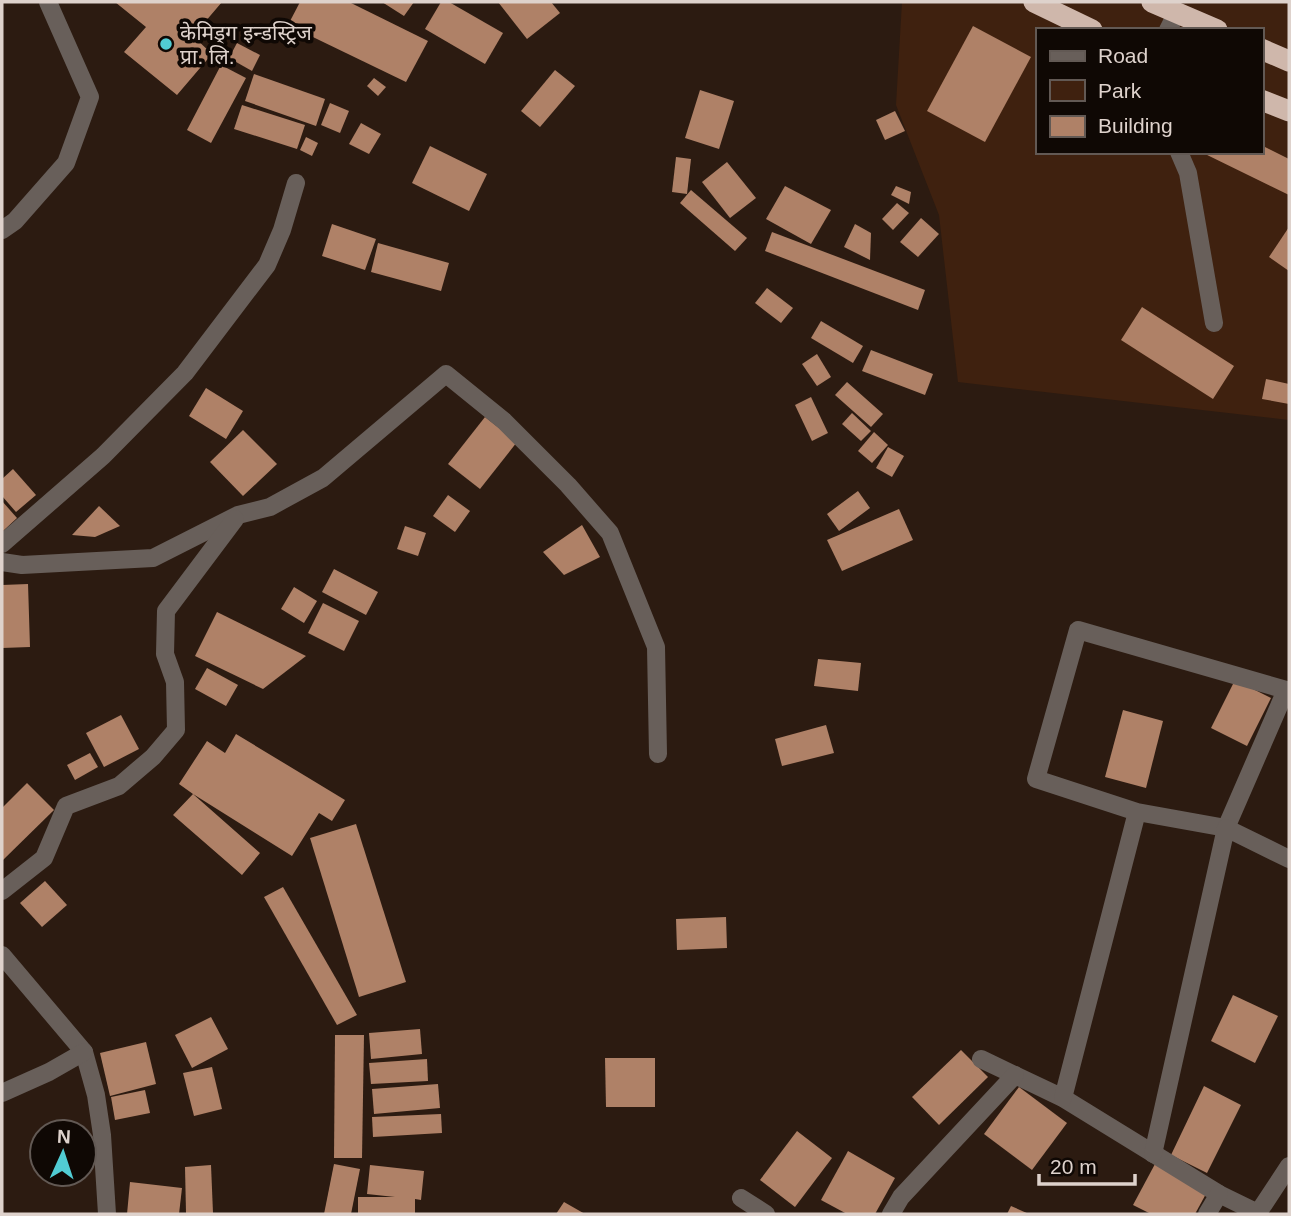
<svg xmlns="http://www.w3.org/2000/svg" width="1291" height="1216" viewBox="0 0 1291 1216" font-family="Helvetica,'Noto Sans Devanagari',sans-serif">
  <style>
    .green { fill: #3f210f; fill-rule: evenodd }
    .building { fill: #af8167 }
    .lines { fill: none; stroke-linecap: round; stroke-linejoin: round }
    .minor { stroke: #685f5a; stroke-width: 18 }
    .highway { stroke: #cfb7ab; stroke-width: 21 }
    .poi-dot { fill: #51ccd3; stroke: #0f0804; stroke-width: 2.5 }
    .labels { text-anchor: middle; dominant-baseline: central; stroke-width: 7; stroke-linejoin: round; paint-order: stroke }
    .poi-label { font-size: 21px; fill: #ded2cc; stroke: #0f0804; text-anchor: start }
  </style>
  <rect width="100%" height="100%" fill="#2c1b11"/>
  <path class="green" d="M902,2H1289V420L958,382L939,215L896,105ZM1037,30H1261V152H1037Z"/>
  <g class="building">
    <path d="M115,2H222L193,36L212,54L177,95L124,52L146,27Z"/>
    <path d="M300,2H349L428,41L406,82L288,25Z"/>
    <path d="M382,2H414L404,16Z"/>
    <path d="M441,2H449L503,33L485,64L425,29Z"/>
    <path d="M498,2H551L560,13L527,39Z"/>
    <path d="M973,26L1031,57L985,142L927,111Z"/>
    <path d="M237,43L260,55L252,71L229,58Z"/>
    <path d="M221,65L246,78L211,143L187,130Z"/>
    <path d="M555,70L575,86L540,127L521,111Z"/>
    <path d="M254,74L325,99L316,126L245,101Z"/>
    <path d="M374,78L386,87L378,96L367,86Z"/>
    <path d="M700,90L734,101L719,149L685,138Z"/>
    <path d="M330,103L349,111L340,133L321,125Z"/>
    <path d="M242,105L305,125L297,149L234,129Z"/>
    <path d="M895,111L905,131L885,140L876,120Z"/>
    <path d="M361,123L381,134L369,154L349,144Z"/>
    <path d="M306,137L318,143L312,156L300,150Z"/>
    <path d="M1261,145L1289,159V195L1201,152H1261Z"/>
    <path d="M430,146L487,174L469,211L412,183Z"/>
    <path d="M676,157L691,159L687,194L672,192Z"/>
    <path d="M727,162L756,198L730,218L702,182Z"/>
    <path d="M785,186L831,210L811,244L766,219Z"/>
    <path d="M896,186L911,192L909,204L891,195Z"/>
    <path d="M691,190L747,238L735,251L680,203Z"/>
    <path d="M897,203L909,213L893,230L882,219Z"/>
    <path d="M921,218L939,234L918,257L900,242Z"/>
    <path d="M332,224L376,239L365,270L322,256Z"/>
    <path d="M855,224L871,233L870,260L844,247Z"/>
    <path d="M1289,227V271L1269,257Z"/>
    <path d="M772,232L925,290L918,310L765,251Z"/>
    <path d="M378,243L449,263L441,291L371,272Z"/>
    <path d="M767,288L793,308L781,323L755,303Z"/>
    <path d="M1142,307L1234,366L1213,399L1121,340Z"/>
    <path d="M821,321L863,346L853,363L811,338Z"/>
    <path d="M871,350L933,374L925,395L862,371Z"/>
    <path d="M817,354L831,377L817,386L802,364Z"/>
    <path d="M1266,379L1289,384V404L1262,399Z"/>
    <path d="M847,382L883,414L871,427L835,395Z"/>
    <path d="M206,388L243,411L226,439L189,416Z"/>
    <path d="M811,397L828,433L812,441L795,405Z"/>
    <path d="M852,413L871,431L861,441L842,424Z"/>
    <path d="M485,417L517,442L480,489L448,464Z"/>
    <path d="M243,430L277,464L243,496L210,462Z"/>
    <path d="M874,432L888,445L872,463L858,451Z"/>
    <path d="M888,447L904,456L892,477L876,468Z"/>
    <path d="M13,469L36,495L16,512L2,496V479Z"/>
    <path d="M858,491L870,508L839,531L827,514Z"/>
    <path d="M448,495L470,511L455,532L433,516Z"/>
    <path d="M2,501L17,518L2,532Z"/>
    <path d="M99,506L120,526L95,537L72,535Z"/>
    <path d="M899,509L913,540L842,571L827,540Z"/>
    <path d="M582,525L600,557L564,575L543,552Z"/>
    <path d="M405,526L426,533L418,556L397,549Z"/>
    <path d="M334,569L378,592L366,615L322,592Z"/>
    <path d="M28,584L30,647L2,648V585Z"/>
    <path d="M294,587L317,601L304,623L281,609Z"/>
    <path d="M323,603L359,621L344,651L308,633Z"/>
    <path d="M217,612L306,656L263,689L195,656Z"/>
    <path d="M818,659L861,663L858,691L814,686Z"/>
    <path d="M207,668L238,685L226,706L195,689Z"/>
    <path d="M1235,680L1271,698L1247,746L1211,728Z"/>
    <path d="M1123,710L1163,721L1146,788L1105,777Z"/>
    <path d="M121,715L139,749L104,767L86,733Z"/>
    <path d="M826,725L834,753L782,766L775,739Z"/>
    <path d="M236,734L345,800L332,821L319,813L292,856L193,794L260,853L242,875L173,815L193,794L179,784L207,741L225,753Z"/>
    <path d="M90,753L98,767L75,780L67,765Z"/>
    <path d="M27,783L54,810L2,861V808Z"/>
    <path d="M356,824L406,982L359,997L310,838Z"/>
    <path d="M45,881L67,905L42,927L20,903Z"/>
    <path d="M283,887L357,1015L337,1025L264,897Z"/>
    <path d="M726,917L727,948L677,950L676,919Z"/>
    <path d="M1233,995L1278,1016L1255,1063L1211,1041Z"/>
    <path d="M211,1017L228,1049L192,1068L175,1035Z"/>
    <path d="M420,1029L422,1054L371,1059L369,1033Z"/>
    <path d="M335,1035H364L362,1158H334Z"/>
    <path d="M146,1042L156,1084L110,1096L100,1053Z"/>
    <path d="M961,1050L988,1077L939,1125L912,1097Z"/>
    <path d="M605,1058H655V1107H606Z"/>
    <path d="M427,1059L428,1081L371,1084L369,1063Z"/>
    <path d="M212,1067L222,1109L194,1116L183,1073Z"/>
    <path d="M438,1084L440,1108L374,1114L372,1089Z"/>
    <path d="M1204,1086L1241,1105L1207,1173L1171,1155Z"/>
    <path d="M1019,1087L1067,1123L1032,1170L984,1134Z"/>
    <path d="M145,1090L150,1113L115,1120L111,1097Z"/>
    <path d="M441,1114L442,1133L373,1137L372,1117Z"/>
    <path d="M797,1131L832,1158L795,1207L760,1180Z"/>
    <path d="M848,1151L895,1178L875,1214H847L821,1200Z"/>
    <path d="M334,1164L360,1169L351,1214H324Z"/>
    <path d="M1155,1164L1207,1192L1195,1214H1151L1133,1205Z"/>
    <path d="M211,1165L213,1213H186L185,1167Z"/>
    <path d="M370,1165L424,1171L421,1200L415,1199V1214H358V1197H395L367,1194Z"/>
    <path d="M130,1182L182,1188L179,1214H127Z"/>
    <path d="M564,1202L585,1214H556Z"/>
    <path d="M1011,1206L1029,1214H1007Z"/>
  </g>
  <g class="lines">
    <g class="minor">
      <path d="M1168,30L1177,12"/>
      <path d="M1179,152L1188,173L1214,323"/>
      <path d="M2,230L15,221L66,163L90,97L48,2"/>
      <path d="M2,544L103,456L185,373L267,265L282,230L296,183"/>
      <path d="M2,562L22,565L153,558L238,515L270,507L323,478L446,374L504,421L568,485L610,533L656,647L658,754"/>
      <path d="M2,891L44,858L66,806L119,786L153,757L176,730L175,682L165,654L166,611L235,519"/>
      <path d="M2,955L84,1052L96,1095L102,1135L107,1214"/>
      <path d="M981,1059L1063,1098L1219,1194L1258,1213L1289,1166"/>
      <path d="M2,1093L49,1072L84,1052"/>
      <path d="M1063,1098L1137,812L1036,779L1078,630L1286,690L1226,828L1137,812"/>
      <path d="M1153,1154L1226,828L1289,859"/>
      <path d="M741,1198L766,1214"/>
      <path d="M891,1214L901,1197L1015,1075"/>
      <path d="M1207,1214L1219,1194"/>
    </g>
    <g class="highway">
      <path d="M1034,2L1092,30"/>
      <path d="M1152,2L1217,30"/>
      <path d="M1261,49L1289,61"/>
      <path d="M1261,100L1289,111"/>
    </g>
  </g>
  <circle class="poi-dot" cx="166" cy="44" r="7"/>
  <g class="labels">
    <g class="poi-label">
      <text x="180" y="32">केमिड्रग इन्डस्ट्रिज<tspan x="180" dy="24">प्रा. लि.</tspan></text>
    </g>
  </g>
  <rect width="1291" height="1216" fill="none" stroke="#ded2cc" stroke-width="7"/>
  <rect x="1036" y="28" width="228" height="126" fill="#0f0804" stroke="#625954" stroke-width="2"/>
  <rect x="1050" y="51" width="35" height="10" fill="#685f5a" stroke="#625954" stroke-width="2"/>
  <text x="1098" y="63" font-size="21" fill="#ded2cc">Road</text>
  <rect x="1050" y="80" width="35" height="21" fill="#3f210f" stroke="#625954" stroke-width="2"/>
  <text x="1098" y="98" font-size="21" fill="#ded2cc">Park</text>
  <rect x="1050" y="116" width="35" height="21" fill="#af8167" stroke="#625954" stroke-width="2"/>
  <text x="1098" y="133" font-size="21" fill="#ded2cc">Building</text>
  <g transform="translate(63 1153) rotate(3)"><circle r="33" fill="#0f0804" stroke="#625954" stroke-width="2"/>
  <path d="M0-5L12 26L0 18L-12 26Z" fill="#51ccd3"/>
  <text y="-10" font-size="19" font-weight="bold" text-anchor="middle" fill="#ded2cc">N</text>
  </g>
  <path d="M1039 1174v10h96v-10" fill="none" stroke="#ded2cc" stroke-width="3.5"/>
  <text x="1050" y="1174" font-size="21" fill="#ded2cc" stroke="#0f0804" stroke-width="5" paint-order="stroke">20 m</text>
</svg>
